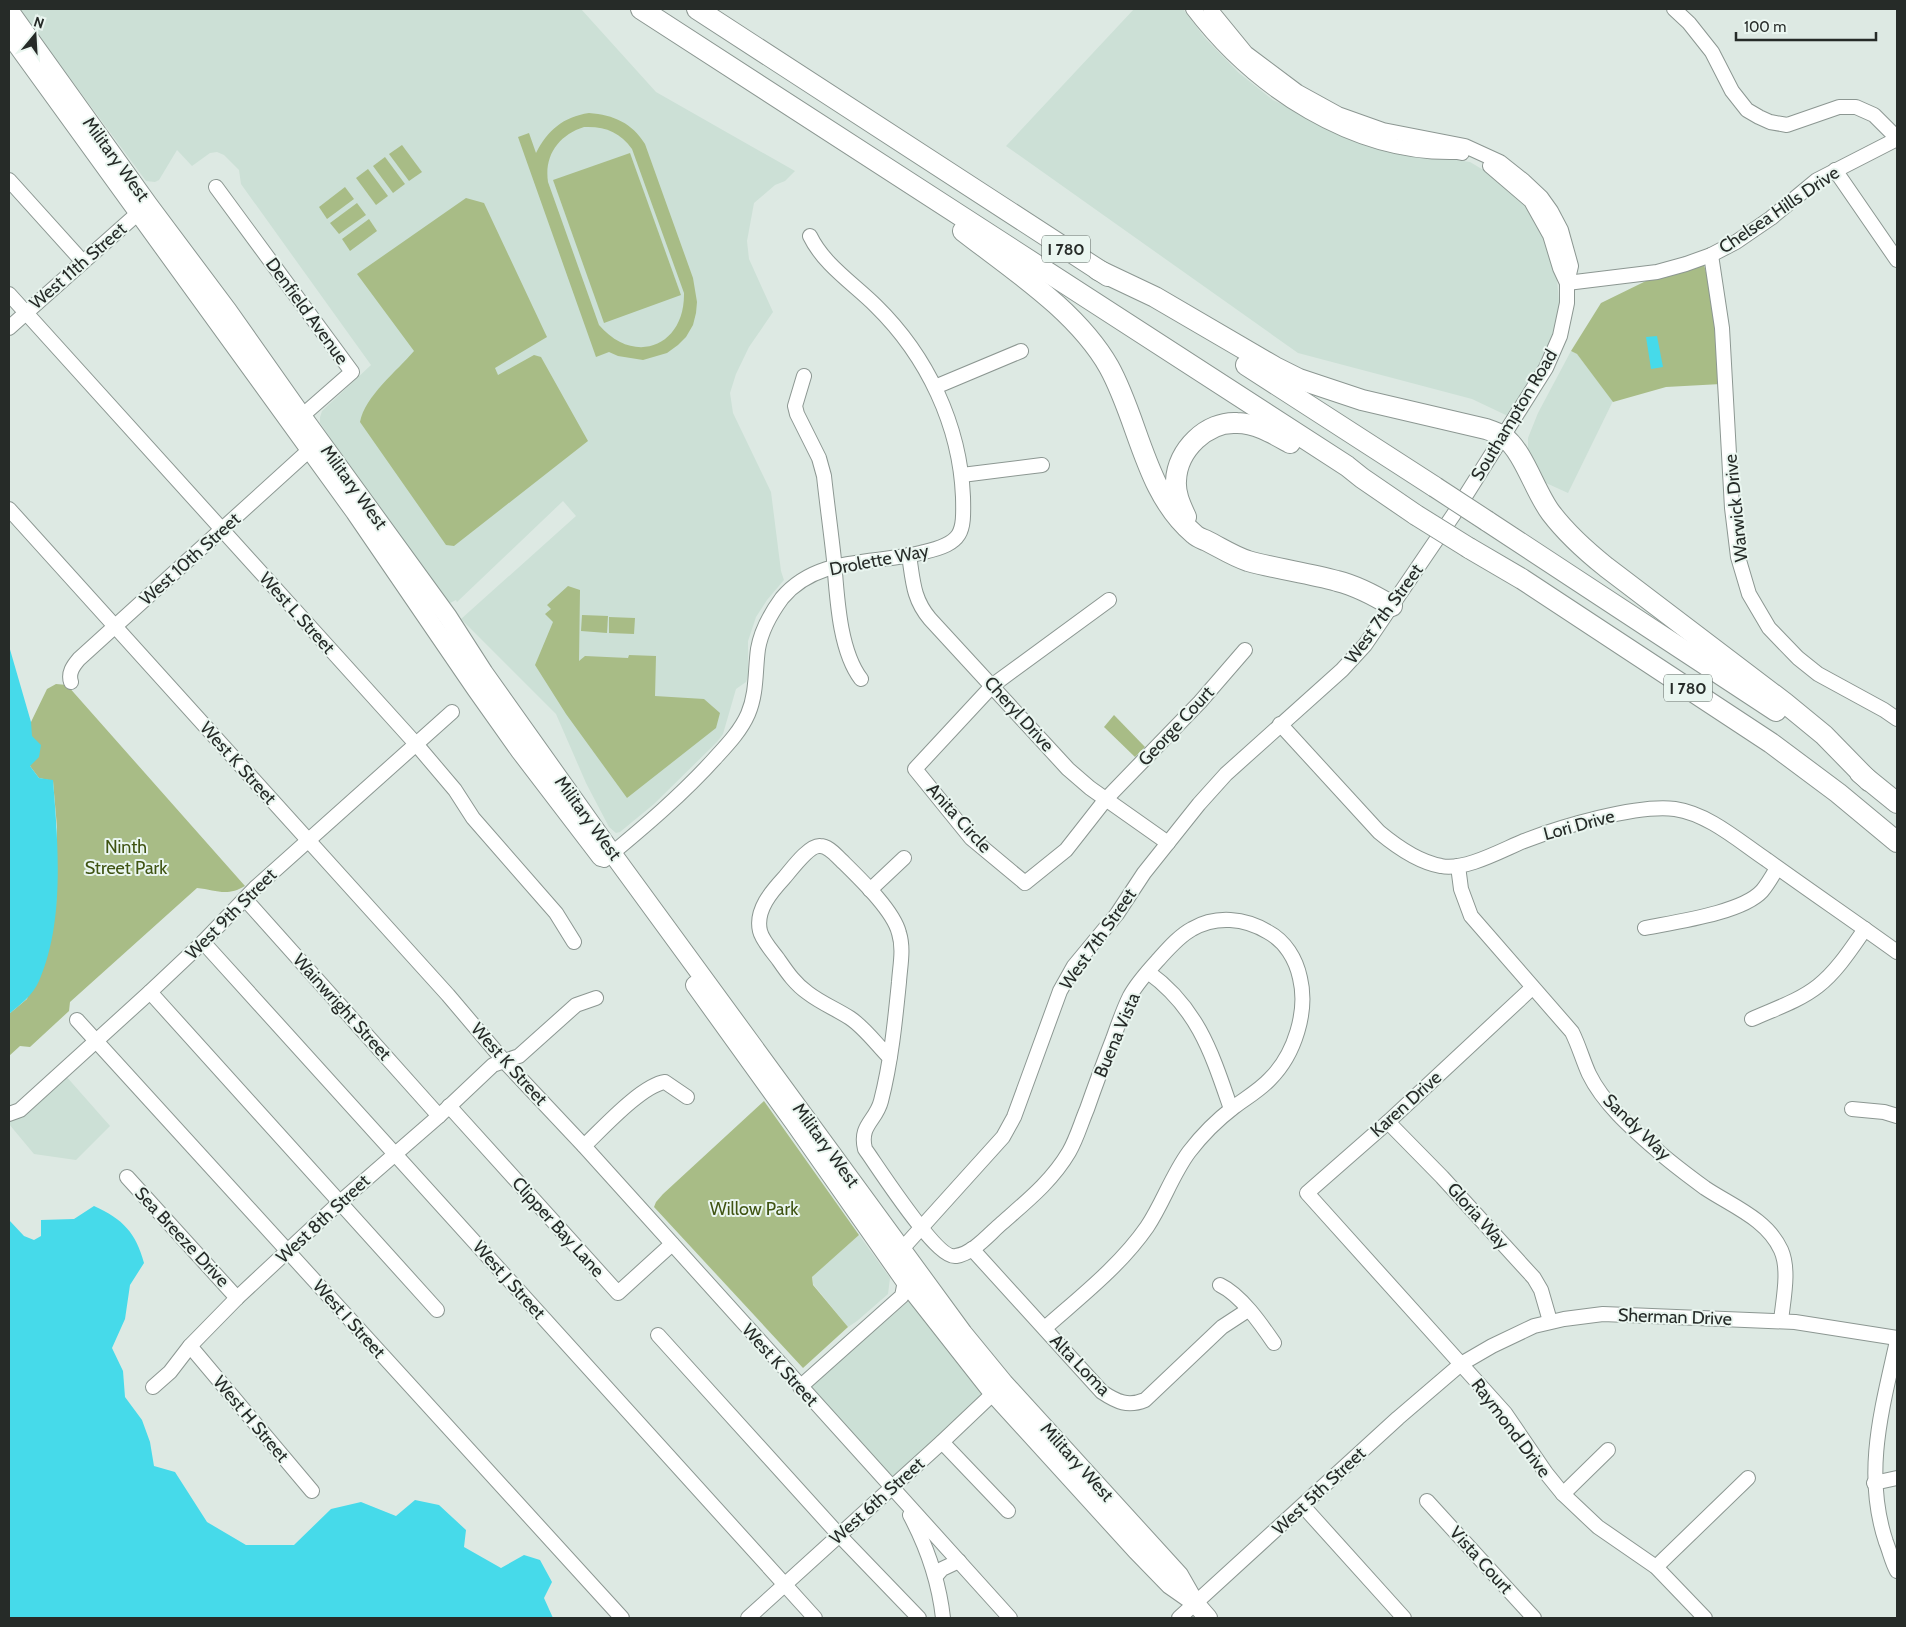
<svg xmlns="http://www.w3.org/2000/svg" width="1906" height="1627" viewBox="0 0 1906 1627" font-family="Cabin,sans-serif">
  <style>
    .built { fill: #cce0d6 }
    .green { fill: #a8bc86; fill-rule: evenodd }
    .water { fill: #46daea }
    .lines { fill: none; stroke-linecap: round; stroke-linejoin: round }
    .minor-casing { stroke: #8c9792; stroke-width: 16 }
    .major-casing { stroke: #8c9792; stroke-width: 20 }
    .highway-casing { stroke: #8c9792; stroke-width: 22 }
    .minor { stroke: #fff; stroke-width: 14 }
    .major { stroke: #fff; stroke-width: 18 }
    .highway { stroke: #fff; stroke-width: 20 }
    .highway-bridge-casing { stroke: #8c9792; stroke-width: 22; stroke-linecap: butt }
    .highway-bridge { stroke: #fff; stroke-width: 20 }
    .labels { text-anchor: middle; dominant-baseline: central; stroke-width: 4; stroke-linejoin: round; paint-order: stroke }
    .shield { fill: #eaf6f0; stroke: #616864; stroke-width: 1 }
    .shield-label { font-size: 16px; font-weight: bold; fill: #262b28 }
    .street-label { font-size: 18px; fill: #262b28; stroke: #eaf6f0 }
    .park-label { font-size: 18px; fill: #3f5312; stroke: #eaf6f0 }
  </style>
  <rect width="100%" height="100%" fill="#dde9e3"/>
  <g class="built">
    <path d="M19,9H581L656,92L795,171L785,181L775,185L754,203L747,241L749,259L773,312L749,347L736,374L730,393L733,413L771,492L781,571L784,580L767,600L756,617L748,641V676L746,682L736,689L723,734L717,742L654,804L620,832L616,833L609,827L586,783L556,714L461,619L576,516L563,501L457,602L456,600L450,603L442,600L320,423V417L322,411L371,365L241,184L239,170L224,155L217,152L210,153L192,166L177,150L159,180L155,182L146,181Z"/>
    <path d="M1134,9H1183L1205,38L1239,73L1273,100L1329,127L1425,155L1470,162L1502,181L1523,201L1542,226L1556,270L1560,311L1545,358L1510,417L1472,399L1298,353L1006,146Z"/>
    <path d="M1571,351L1577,354L1613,401L1568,493L1546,483L1528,451V438L1538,413Z"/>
    <path d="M65,1075L110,1126L76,1160L34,1154L9,1124V1121Z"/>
    <path d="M859,1235L890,1278L888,1294L857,1321L848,1327L813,1284L812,1277Z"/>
    <path d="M910,1300L984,1393L940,1436L892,1477L811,1386Z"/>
  </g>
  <g class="green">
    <path d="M589,113C614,115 632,123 645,144L693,278L697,302L696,313L693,325L686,337L678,345L667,353L643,360L618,356L609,352L596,357L518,137L529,133L536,153C548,130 563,117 589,113ZM584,127C605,126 620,132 632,149L684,293C685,347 634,366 599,325L548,182C544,155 559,135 584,127Z"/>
    <path d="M402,145L422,172L409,181L389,154Z"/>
    <path d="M630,153L681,295L604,323L553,180Z"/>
    <path d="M385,157L405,184L393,193L373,166Z"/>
    <path d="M368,169L388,196L376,205L356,178Z"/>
    <path d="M345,187L354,199L327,219L319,207Z"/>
    <path d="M466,198L484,203L547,337L495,368L498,375L534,355L541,357L588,441L454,546L446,545L360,422C365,396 397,371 414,351L357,274Z"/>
    <path d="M357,203L366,215L339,234L330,223Z"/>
    <path d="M369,219L377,231L350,251L342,239Z"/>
    <path d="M1704,265L1715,305L1721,384L1666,387L1613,402L1577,354L1571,351L1601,303L1648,280Z"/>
    <path d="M568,586L580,590L579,661L585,656L628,658L629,655L656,656L655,696L704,699L720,713L716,728L627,798L566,714L535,665L553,622L545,614L551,609L547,605Z"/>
    <path d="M582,615L608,616L607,633L581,631Z"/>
    <path d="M609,617L635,618L634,634L609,633Z"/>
    <path d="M56,684L67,685L245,886C227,897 216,890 197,888L70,1002L69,1011L30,1047L20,1046L9,1056V1014L27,999L56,907L57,827L53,781L39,778L30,766L31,722L47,689Z"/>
    <path d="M1114,715L1145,747L1135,757L1104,727Z"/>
    <path d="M764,1101L859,1235L812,1277L813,1285L848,1327L803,1368L654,1207L656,1202L663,1194Z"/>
  </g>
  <g class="water">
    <path d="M1657,336L1663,367L1651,369L1646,337Z"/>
    <path d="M9,646L31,722L32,736L41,745L39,757L30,766L39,778L53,780C58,843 65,922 39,981C33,995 20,1005 9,1014Z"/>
    <path d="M94,1206C123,1219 136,1233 144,1263L130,1285L125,1319L112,1348L123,1371L125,1397L142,1420L150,1442L154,1466L175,1472L207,1522L246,1545H294L331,1509L361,1502L396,1516L415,1500L439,1505L466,1530L464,1547L501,1568L524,1555L540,1560L552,1582L544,1598L553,1618H9V1220L24,1236L34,1240L41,1236V1220L74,1219Z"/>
  </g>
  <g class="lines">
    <defs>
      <g id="minor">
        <path d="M1193,9C1254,89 1353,155 1457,152L1462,153"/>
        <path d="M1674,9L1689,23L1712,52L1732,91L1747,110L1759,117L1770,122L1787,125L1839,107H1856L1874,115L1897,138"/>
        <path d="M1490,166L1531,201L1550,235L1560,268L1567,283"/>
        <path d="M1835,170L1897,260"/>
        <path d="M9,180L83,262"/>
        <path d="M216,187L352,372L295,422"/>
        <path d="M1711,255L1722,328L1732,508L1738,557L1749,594L1769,628L1798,658L1818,674L1884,710L1897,719"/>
        <path d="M1567,283L1657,272L1686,264L1711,255L1736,242L1771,218L1817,180L1897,139"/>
        <path d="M9,294L416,744L455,790L473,818L556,913L574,942"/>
        <path d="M9,328L145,207"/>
        <path d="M804,376L795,406L797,414L819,458L824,476C827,504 831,532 834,560C837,596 839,650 861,679"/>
        <path d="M935,387L1021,351"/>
        <path d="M962,475L1042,465"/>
        <path d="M9,509L448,995L504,1061L584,1146L1010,1618"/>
        <path d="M909,555C913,581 913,599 930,619L1068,769L1090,788L1168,843"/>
        <path d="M1109,600L993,685L915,769L971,838L1025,883L1066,850L1106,799L1200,702L1245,650"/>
        <path d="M71,682C68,673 73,666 79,659L316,444"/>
        <path d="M1280,724L1379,832C1397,847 1418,862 1441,866C1465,871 1502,850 1524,841C1560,827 1637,804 1675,809C1709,814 1740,842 1767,860C1810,891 1854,921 1897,952"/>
        <path d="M604,860C644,827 683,794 717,756C729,743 741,730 748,714C757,693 755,671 758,649C761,631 771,613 782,598C818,555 876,565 924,552C963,543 964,533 963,497C960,425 927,356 876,306C854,284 824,265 810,236"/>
        <path d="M1458,866L1461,889L1471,916L1572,1032C1579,1046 1583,1061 1589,1074C1604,1105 1635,1131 1660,1153C1674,1165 1690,1177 1705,1188C1732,1206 1767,1219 1781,1250C1790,1270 1783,1300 1781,1321"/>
        <path d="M870,890L904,858"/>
        <path d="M245,899L439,1116"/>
        <path d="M1645,928C1675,922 1742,913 1762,891C1768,884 1773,875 1777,868"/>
        <path d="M203,942L815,1618"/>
        <path d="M1148,972C1198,1008 1212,1054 1231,1109"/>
        <path d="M1532,988L1388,1122L1307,1193L1505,1413L1546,1473L1563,1494L1598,1527L1656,1567L1705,1618"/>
        <path d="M150,992L437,1310"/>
        <path d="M1752,1019C1774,1009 1799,1001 1818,986C1837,971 1851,949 1865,929"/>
        <path d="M77,1020L622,1618"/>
        <path d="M890,1058C877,1045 865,1028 850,1018C836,1009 821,1003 808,993C795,984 787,972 778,959C772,951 762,940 760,931C755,910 772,891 784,878C791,870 809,845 820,846C827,846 833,852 838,857C856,875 893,909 899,933C904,949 900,966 899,982C895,1022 891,1062 881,1101C876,1121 859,1125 865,1149C878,1167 937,1260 956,1256C974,1253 989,1234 1002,1223C1027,1201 1052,1181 1069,1152C1077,1138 1081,1123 1087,1109C1095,1086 1104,1062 1113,1039C1118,1025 1123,1010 1130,996C1137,983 1148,971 1158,960C1168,949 1179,936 1192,929C1216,915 1245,918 1268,932C1285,941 1296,959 1300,978C1308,1011 1295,1054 1270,1079C1260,1090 1246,1098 1234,1107C1217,1120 1202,1135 1189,1152C1172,1175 1163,1203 1147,1227C1120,1266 1080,1297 1045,1328"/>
        <path d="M449,1106L618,1293L672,1244"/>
        <path d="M1852,1109L1884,1112L1897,1116"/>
        <path d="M9,1114L20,1110L150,992L203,942L255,888L452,712"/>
        <path d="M1388,1122L1442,1177L1534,1278L1541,1290L1550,1321"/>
        <path d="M584,1146C602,1129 642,1085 665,1082L687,1097"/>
        <path d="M127,1177L237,1298"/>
        <path d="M972,1249L1102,1392C1117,1402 1128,1407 1145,1400L1222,1327L1248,1310"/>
        <path d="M1220,1285C1241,1295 1261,1324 1274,1343"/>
        <path d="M658,1335L839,1535L919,1618"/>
        <path d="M1897,1341C1882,1409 1863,1473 1886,1542C1890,1552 1892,1562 1897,1571"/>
        <path d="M190,1346L312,1491"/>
        <path d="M153,1387L170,1372L190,1346L237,1298L340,1202L439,1116L493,1065L519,1056L576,1005L596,998"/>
        <path d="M800,1387L902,1296L905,1281L902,1249L1003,1137L1014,1117L1060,991L1074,966L1117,914L1144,873L1199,804L1226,774L1342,670L1365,645L1454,514L1546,368L1560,336L1567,303V283L1571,266L1561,230L1551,211L1541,197L1524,181L1500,162L1465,146L1383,130L1338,114L1298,92L1246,53L1210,9"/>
        <path d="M942,1442L1008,1511"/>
        <path d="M1874,1483L1897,1478"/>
        <path d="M1563,1494L1608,1450"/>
        <path d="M1427,1501L1534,1618"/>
        <path d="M1303,1506L1404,1618"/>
        <path d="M910,1515C927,1547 939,1582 943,1618"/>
        <path d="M1656,1567L1748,1478"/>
        <path d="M936,1576L942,1569L959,1561"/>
        <path d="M748,1618L942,1442L1000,1387"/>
        <path d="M1179,1618L1398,1418L1461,1364L1492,1346L1534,1326L1564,1319L1603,1314L1795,1322L1897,1338"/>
      </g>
      <g id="major">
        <path d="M9,10L148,204L228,311L302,416L448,617L484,673L612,853L963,1333L1004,1383L1179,1575L1195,1603L1208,1618"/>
        <path d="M9,34L355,512L476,689L520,751L601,857"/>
        <path d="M695,985L795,1124L905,1281L993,1393L1136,1550L1170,1585L1190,1599"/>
      </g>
      <g id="highway">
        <path d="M641,9L1347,466L1362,478L1416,515"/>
        <path d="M697,9L1108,276"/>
        <path d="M963,231C1013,270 1077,311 1109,367C1139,421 1145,493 1194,534C1198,538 1203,539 1207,541C1221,548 1233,556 1248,561C1277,569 1308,573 1337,581C1357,586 1374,595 1392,606"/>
        <path d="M1098,270L1155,297L1275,367L1299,379L1362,400L1486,429C1492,431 1499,433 1504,437C1524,452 1535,492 1551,513C1567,534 1586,551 1606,567L1785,703L1824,735L1869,781"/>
        <path d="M1246,365L1435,487"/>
        <path d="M1186,517C1181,506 1175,494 1176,481C1177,450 1207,421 1237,423C1256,423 1274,434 1290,443"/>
        <path d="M1487,521L1776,711"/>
        <path d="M1469,548L1522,579L1771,743L1838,793L1897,842"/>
        <path d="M1860,773L1897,803"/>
      </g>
    </defs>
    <use href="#minor" class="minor-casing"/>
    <use href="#major" class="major-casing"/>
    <use href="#highway" class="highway-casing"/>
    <use href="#minor" class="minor"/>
    <use href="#major" class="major"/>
    <use href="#highway" class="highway"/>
    <defs>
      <g id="highway-bridge">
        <path d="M1435,487L1487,521"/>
        <path d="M1416,515L1469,548"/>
      </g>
    </defs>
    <use href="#highway-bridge" class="highway-bridge-casing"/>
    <use href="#highway-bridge" class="highway-bridge"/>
  </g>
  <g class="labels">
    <g class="shield">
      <rect x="1042" y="235.5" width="48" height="27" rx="4"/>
      <rect x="1664" y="674.5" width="48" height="27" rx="4"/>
    </g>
    <g class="shield-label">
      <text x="1066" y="249">I 780</text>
      <text x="1688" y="688">I 780</text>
    </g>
    <g class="street-label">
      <text transform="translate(116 159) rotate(54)">Military West</text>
      <text transform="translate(1779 210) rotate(-34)">Chelsea Hills Drive</text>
      <text transform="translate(78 266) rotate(-41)">West 11th Street</text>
      <text transform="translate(307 311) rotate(54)">Denfield Avenue</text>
      <text transform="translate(1514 415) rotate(-59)">Southampton Road</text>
      <text transform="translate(354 487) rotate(54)">Military West</text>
      <text transform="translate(1736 508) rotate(-96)">Warwick Drive</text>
      <text transform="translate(190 559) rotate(-42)">West 10th Street</text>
      <text transform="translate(879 560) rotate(-11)">Drolette Way</text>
      <text transform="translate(297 613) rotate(48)">West L Street</text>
      <text transform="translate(1384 614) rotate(-54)">West 7th Street</text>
      <text transform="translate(1019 714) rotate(48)">Cheryl Drive</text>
      <text transform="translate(1176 726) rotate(-47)">George Court</text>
      <text transform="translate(238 763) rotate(48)">West K Street</text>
      <text transform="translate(588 818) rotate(54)">Military West</text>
      <text transform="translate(959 818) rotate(48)">Anita Circle</text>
      <text transform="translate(1579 825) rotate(-15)">Lori Drive</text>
      <text transform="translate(231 914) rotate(-45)">West 9th Street</text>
      <text transform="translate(1098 939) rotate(-55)">West 7th Street</text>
      <text transform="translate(342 1007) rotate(48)">Wainwright Street</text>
      <text transform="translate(1117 1035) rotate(-67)">Buena Vista</text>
      <text transform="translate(509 1064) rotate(48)">West K Street</text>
      <text transform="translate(1406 1104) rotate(-42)">Karen Drive</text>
      <text transform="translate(1637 1127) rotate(44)">Sandy Way</text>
      <text transform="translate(826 1145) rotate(54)">Military West</text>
      <text transform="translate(1478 1216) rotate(48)">Gloria Way</text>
      <text transform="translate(323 1219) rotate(-43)">West 8th Street</text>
      <text transform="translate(558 1227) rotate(48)">Clipper Bay Lane</text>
      <text transform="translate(182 1237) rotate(47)">Sea Breeze Drive</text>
      <text transform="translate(509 1280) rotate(48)">West J Street</text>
      <text transform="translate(1675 1317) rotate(2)">Sherman Drive</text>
      <text transform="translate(349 1319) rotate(48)">West I Street</text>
      <text transform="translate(780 1365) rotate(48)">West K Street</text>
      <text transform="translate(1080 1365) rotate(46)">Alta Loma</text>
      <text transform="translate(251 1419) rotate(50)">West H Street</text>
      <text transform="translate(1511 1428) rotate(53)">Raymond Drive</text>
      <text transform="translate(1077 1462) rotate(48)">Military West</text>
      <text transform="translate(1319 1491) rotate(-43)">West 5th Street</text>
      <text transform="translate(877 1501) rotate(-42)">West 6th Street</text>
      <text transform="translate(1481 1560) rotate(48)">Vista Court</text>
    </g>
    <g class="park-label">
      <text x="126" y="847">Ninth<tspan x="126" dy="21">Street Park</tspan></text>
      <text x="754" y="1209">Willow Park</text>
    </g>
  </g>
  <rect width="1906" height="1627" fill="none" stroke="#262b28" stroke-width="20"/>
  <g transform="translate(35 35) rotate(18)" stroke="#eaf6f0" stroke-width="4" paint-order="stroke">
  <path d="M0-4L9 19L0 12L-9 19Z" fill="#262b28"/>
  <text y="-8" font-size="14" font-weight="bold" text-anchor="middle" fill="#262b28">N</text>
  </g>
  <path d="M1736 32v8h140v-8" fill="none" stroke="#262b28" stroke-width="2.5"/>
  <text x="1744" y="32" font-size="15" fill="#262b28" stroke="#eaf6f0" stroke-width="4" paint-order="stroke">100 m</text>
</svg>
